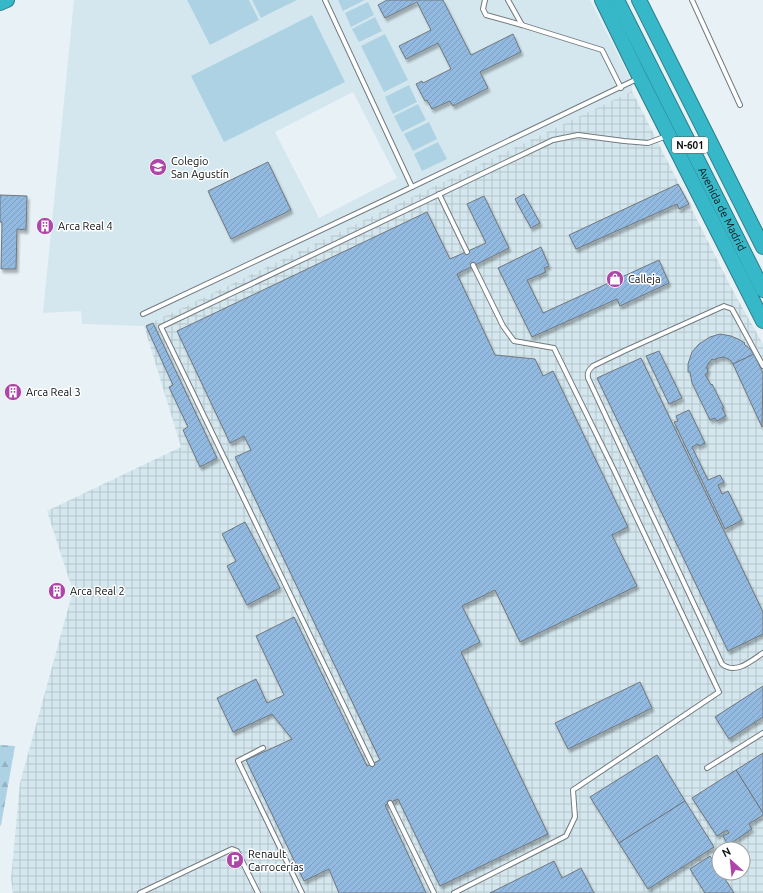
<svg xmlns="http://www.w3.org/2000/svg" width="763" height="893" viewBox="0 0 763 893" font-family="Ubuntu,sans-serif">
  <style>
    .built { fill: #d4e7ee; fill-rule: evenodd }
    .industrial { fill: url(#industrial-grid); fill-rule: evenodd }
    .forest { fill: url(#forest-firs) }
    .garden { fill: #acd2e3 }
    .building { fill: url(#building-hatch); stroke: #70777d; filter: url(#shadow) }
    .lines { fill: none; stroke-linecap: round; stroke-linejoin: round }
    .lane-casing { stroke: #727b7f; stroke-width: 6 }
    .highway-casing { stroke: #287e89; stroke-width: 16 }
    .lane { stroke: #fff; stroke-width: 4 }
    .highway { stroke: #37b8c9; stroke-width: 14 }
    .labels { text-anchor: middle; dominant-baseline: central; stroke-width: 3; stroke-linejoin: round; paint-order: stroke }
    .shield { fill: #fff; stroke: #565859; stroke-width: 1 }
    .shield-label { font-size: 10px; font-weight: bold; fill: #0d1112 }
    .poi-label { font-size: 11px; fill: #0d1112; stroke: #fff; text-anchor: start }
    .street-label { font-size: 11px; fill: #0d1112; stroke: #fff }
  </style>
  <defs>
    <pattern id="industrial-grid" width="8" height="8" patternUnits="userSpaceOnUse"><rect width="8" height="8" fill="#d4e7ee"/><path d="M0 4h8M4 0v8" fill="none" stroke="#b5c5cb"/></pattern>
    <pattern id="forest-firs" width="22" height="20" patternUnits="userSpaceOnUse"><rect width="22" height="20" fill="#acd2e3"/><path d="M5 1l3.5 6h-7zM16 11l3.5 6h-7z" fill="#93b3c2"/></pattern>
    <pattern id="building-hatch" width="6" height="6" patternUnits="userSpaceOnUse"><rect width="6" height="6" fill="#92b9e0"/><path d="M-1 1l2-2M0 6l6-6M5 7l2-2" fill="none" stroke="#7d9ebf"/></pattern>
    <filter id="shadow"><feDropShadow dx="2" dy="3.5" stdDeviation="1" flood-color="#0004"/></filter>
  </defs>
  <rect width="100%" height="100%" fill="#e7f1f6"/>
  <path class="built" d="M74,0H187L210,45L259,20L249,0H252L262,18L297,0H338L344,11L365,0H387L378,5L385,18L417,2L431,30L399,46L406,59L438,43L451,69L423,83L422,81L416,84L425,101L427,100L432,109L450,101L453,106L488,88L480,72L521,51L513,34L471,55L443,0H590L632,82V91L144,326L82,324L81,311L43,313ZM353,92L397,178L319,218L275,132ZM268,162L291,211L232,239L208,191Z"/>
  <path class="industrial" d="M632,91L733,291L763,344V893H13L11,879L20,783L73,591L47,511L181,447L144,326ZM719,849H743V873H719Z"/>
  <path class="forest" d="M0,745L15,746L1,825L0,826Z"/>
  <g class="garden">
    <path d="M187,0H249L259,20L210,45Z"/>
    <path d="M252,0H297L261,18Z"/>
    <path d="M338,0H365L343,11Z"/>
    <path d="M368,2L374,15L351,27L345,13Z"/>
    <path d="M312,15L345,82L224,142L191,76Z"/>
    <path d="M375,17L382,31L359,42L352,29Z"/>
    <path d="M385,34L408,80L384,92L361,46Z"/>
    <path d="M409,85L417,102L393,114L385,97Z"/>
    <path d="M418,104L426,120L402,132L394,116Z"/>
    <path d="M429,122L437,139L413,151L404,134Z"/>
    <path d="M438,142L447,159L422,171L414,154Z"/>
  </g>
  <g class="building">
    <path d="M387,0H443L471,55L513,34L521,52L480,72L488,88L453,106L450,101L432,109L427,100L425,101L416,84L422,81L423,83L451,69L438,43L406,59L399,46L431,30L417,2L385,18L378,5Z"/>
    <path d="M268,162L291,210L231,239L208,191Z"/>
    <path d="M678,184L689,204L679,209L677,204L576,249L569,235Z"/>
    <path d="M524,194L540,223L531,228L515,199Z"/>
    <path d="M0,195L27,196L26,230L17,229L16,269H1L2,222H0Z"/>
    <path d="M484,196L509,248L457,274L495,355L535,359L543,376L553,371L628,527L612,535L637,586L520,642L495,590L462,606L480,642L461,652L548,834L440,886L398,799L385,805L426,893H339L329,869L304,881L246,760L292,739L272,714L233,732L217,698L256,679L267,703L284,695L256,636L294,617L367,766L380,760L235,457L251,450L244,436L230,443L177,331L427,212L450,259L486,243L467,204Z"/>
    <path d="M541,247L549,266L544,268L546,272L527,280L543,313L659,260L669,283L620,306L617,299L532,337L498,268Z"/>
    <path d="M153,323L217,458L200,467L183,430L188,427L169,387L173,385L146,326Z"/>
    <path d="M720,334L731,336L738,339L745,343L744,344L750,349L754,354L733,364L730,360L724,357L718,358L714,360L712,359L710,362H709L706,368H708L707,374H705L711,385L712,384L724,408H722L726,416L717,421L715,418L710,420L692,383L690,372H688V364L692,352L699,344L710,337Z"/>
    <path d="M659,351L682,398L669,404L646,356Z"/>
    <path d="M754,354L763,373L762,427L733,364Z"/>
    <path d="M641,358L763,612V634L728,651L597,378Z"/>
    <path d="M689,410L705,443L699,446L698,444L692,447L708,480L720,475L724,482L718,485L722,494L728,491L742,520L725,529L674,422L678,421L676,416Z"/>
    <path d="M245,522L280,588L247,605L227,566L236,561L222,534Z"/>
    <path d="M640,682L652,708L568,749L555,723Z"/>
    <path d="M763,686V717L729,739L715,717Z"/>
    <path d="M763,753V813L736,770Z"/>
    <path d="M657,755L685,801L619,843L590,797Z"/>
    <path d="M736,770L763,813V815L749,824L752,829L728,845L723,836L729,833L727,830L717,836L692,798Z"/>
    <path d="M685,801L714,847L648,889L619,843Z"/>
    <path d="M710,856L719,869V873H721L734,893H705L690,869Z"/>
    <path d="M554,861L562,878L581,868L594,893H490Z"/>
  </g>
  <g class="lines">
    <defs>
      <g id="lane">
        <path d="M325,0L412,187"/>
        <path d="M485,0L483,9L486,15L522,25L602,50L621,88"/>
        <path d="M508,0L522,25"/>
        <path d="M692,0L740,105"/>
        <path d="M439,194L467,252"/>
        <path d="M143,314L387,199L637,79"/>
        <path d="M763,366L732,309L724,306L624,351L593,366C589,370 587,372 588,378L722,664C736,675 751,661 763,653"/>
        <path d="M263,748L238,761L302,893"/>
        <path d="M372,764L161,327L553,140L578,135L624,141L648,143L667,136"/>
        <path d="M707,768L763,733"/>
        <path d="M390,803L434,893"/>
        <path d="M140,893L232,849L237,851L258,893"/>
        <path d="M454,893L566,836L575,817L573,790L719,692L614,470L554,348L514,341L503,326L473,265"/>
      </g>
      <g id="highway">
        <path d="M602,0L640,78L763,321"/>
        <path id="s1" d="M617,0L763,290"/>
        <path d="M639,0L763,247"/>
        <path d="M0,3L7,0"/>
      </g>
    </defs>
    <use href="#lane" class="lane-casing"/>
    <use href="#highway" class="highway-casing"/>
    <use href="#lane" class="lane"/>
    <use href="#highway" class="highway"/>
  </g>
  <defs>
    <symbol id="school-disc" viewBox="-11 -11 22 22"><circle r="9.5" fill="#ae46a9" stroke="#fff"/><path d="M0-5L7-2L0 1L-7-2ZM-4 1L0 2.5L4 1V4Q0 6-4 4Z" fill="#fff"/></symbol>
    <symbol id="building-disc" viewBox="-11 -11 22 22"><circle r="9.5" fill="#ae46a9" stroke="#fff"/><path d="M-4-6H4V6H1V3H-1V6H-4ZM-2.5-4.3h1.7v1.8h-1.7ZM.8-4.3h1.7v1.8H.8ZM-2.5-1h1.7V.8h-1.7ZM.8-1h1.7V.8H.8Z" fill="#fff"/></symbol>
    <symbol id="shop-disc" viewBox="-11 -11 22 22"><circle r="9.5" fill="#ae46a9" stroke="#fff"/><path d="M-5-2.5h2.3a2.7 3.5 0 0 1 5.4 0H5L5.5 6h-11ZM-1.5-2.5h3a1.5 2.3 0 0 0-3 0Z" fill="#fff"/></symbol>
    <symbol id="parking-disc" viewBox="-11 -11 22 22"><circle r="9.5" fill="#ae46a9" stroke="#fff"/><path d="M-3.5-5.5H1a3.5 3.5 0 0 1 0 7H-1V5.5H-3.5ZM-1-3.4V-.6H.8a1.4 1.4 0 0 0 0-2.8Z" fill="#fff"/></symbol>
  </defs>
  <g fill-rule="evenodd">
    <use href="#school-disc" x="148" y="157" width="20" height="20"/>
    <use href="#building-disc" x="35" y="216" width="20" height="20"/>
    <use href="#shop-disc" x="605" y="269" width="20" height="20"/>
    <use href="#building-disc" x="3" y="382" width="20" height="20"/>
    <use href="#building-disc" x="47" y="581" width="20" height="20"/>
    <use href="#parking-disc" x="225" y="850" width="20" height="20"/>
  </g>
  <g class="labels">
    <rect class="shield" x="672" y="137" width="36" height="16" rx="3"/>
    <g class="shield-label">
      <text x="690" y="145">N-601</text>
    </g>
    <g class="poi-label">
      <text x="171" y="161">Colegio<tspan x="171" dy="13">San Agustín</tspan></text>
      <text x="58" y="226">Arca Real 4</text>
      <text x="628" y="279">Calleja</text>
      <text x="26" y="392">Arca Real 3</text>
      <text x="70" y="591">Arca Real 2</text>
      <text x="248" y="854">Renault<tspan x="248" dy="13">Carrocerías</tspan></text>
    </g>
    <g class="street-label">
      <text stroke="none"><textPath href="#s1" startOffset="234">Avenida de Madrid</textPath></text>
    </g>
  </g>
  <g transform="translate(731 861) rotate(333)"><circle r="19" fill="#ffffff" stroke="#9ea0a0"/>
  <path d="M0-3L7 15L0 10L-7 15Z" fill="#ae46a9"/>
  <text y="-6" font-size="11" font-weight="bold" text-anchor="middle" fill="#0d1112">N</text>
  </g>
</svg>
